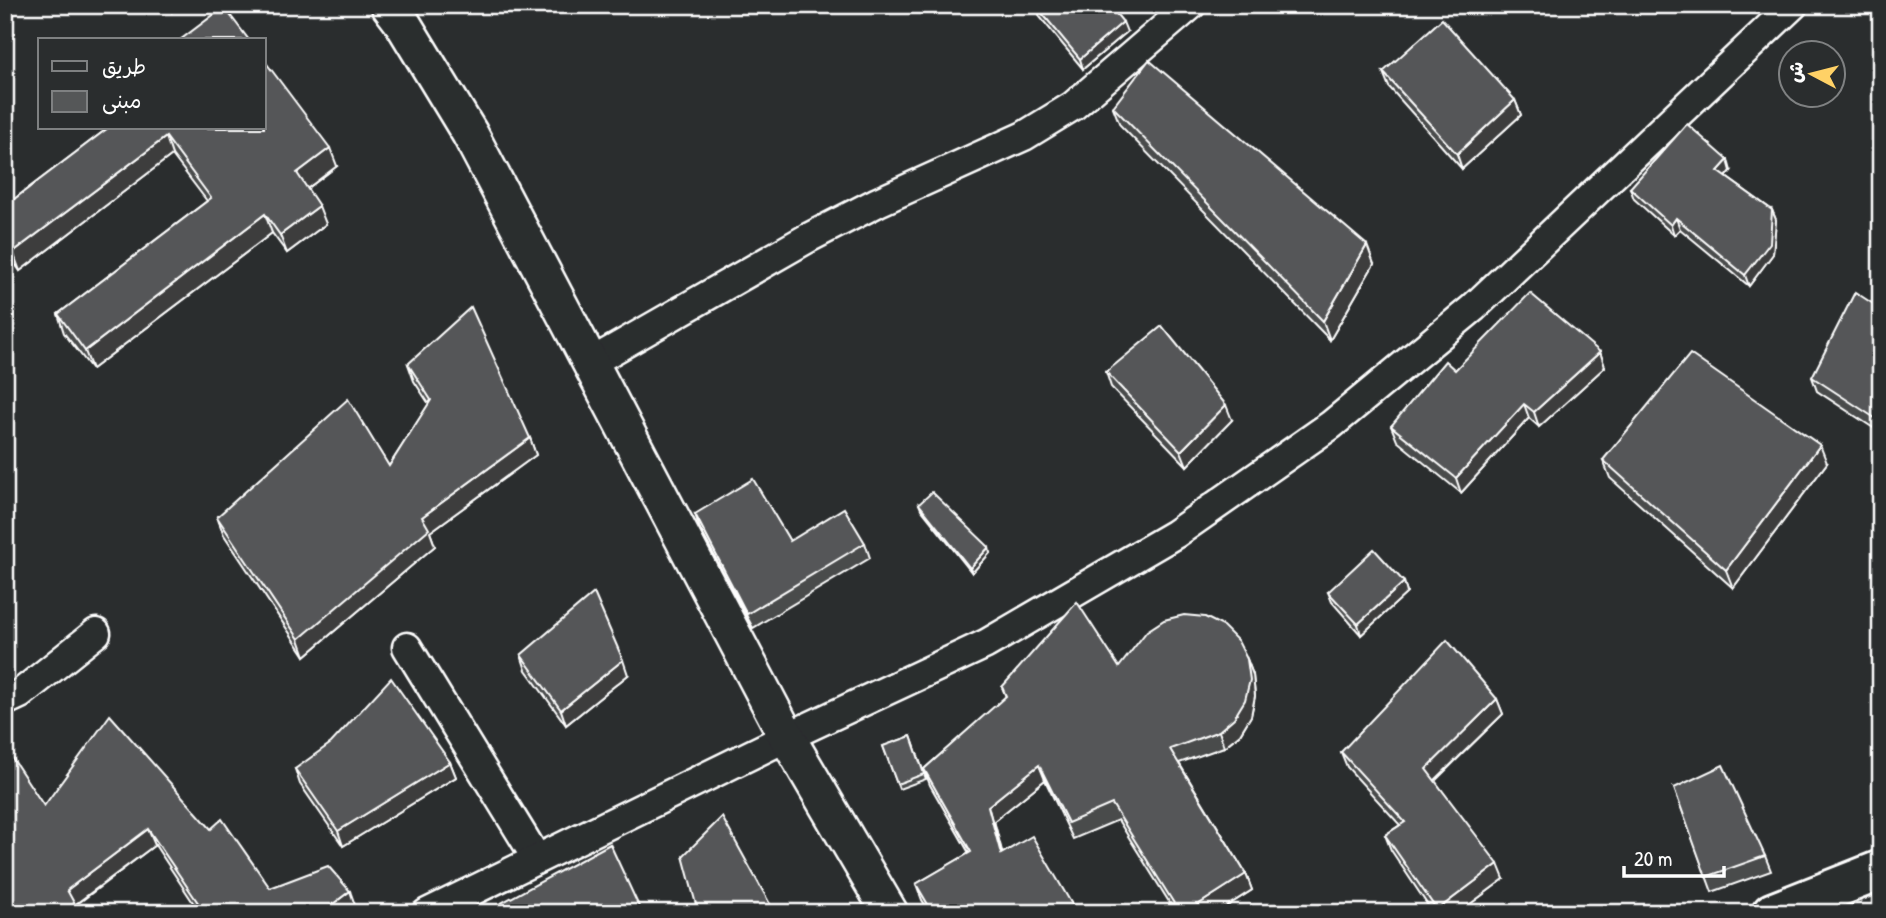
<svg xmlns="http://www.w3.org/2000/svg" width="1886" height="918" viewBox="0 0 1886 918" font-family="'Patrick Hand','Playpen Sans Arabic',sans-serif">
  <style>
    .lines { fill: none; stroke-linecap: round; stroke-linejoin: round }
    .minor-casing { stroke: #fff; stroke-width: 33 }
    .tertiary-casing { stroke: #fff; stroke-width: 40 }
    .primary-casing { stroke: #fff; stroke-width: 44 }
    .minor { stroke: #2a2d2e; stroke-width: 28 }
    .tertiary { stroke: #2a2d2e; stroke-width: 35 }
    .primary { stroke: #2a2d2e; stroke-width: 38 }
    .wall { fill: #494b4c; stroke: #fff; stroke-width: 2 }
    .shaded-wall { fill: #3c3d3e; stroke: #fff; stroke-width: 2 }
    .building { fill: #555758; stroke: #fff; stroke-width: 2 }
  </style>
  <rect width="100%" height="100%" fill="#2a2d2e"/>
  <filter id="ink" filterUnits="userSpaceOnUse"><feTurbulence type="fractalNoise" baseFrequency=".0143" numOctaves="2"/><feDisplacementMap in="SourceGraphic" scale="14" xChannelSelector="R" yChannelSelector="G"/><feConvolveMatrix kernelMatrix="1 2 1 2 8 2 1 2 1" color-interpolation-filters="sRGB"/></filter>
  <g filter="url(#ink)">
    <g class="lines">
      <defs>
        <g id="minor">
          <path d="M590,363L808,238L878,202L1024,136L1073,106L1191,5"/>
          <path d="M407,647L537,859"/>
          <path d="M5,701L20,694L96,633"/>
          <path d="M427,913L787,737L986,644L1175,534L1331,425L1473,308L1793,5"/>
        </g>
        <path id="tertiary" d="M389,5L402,22L470,134L787,737L890,913"/>
        <path id="primary" d="M1772,913L1881,870"/>
      </defs>
      <use href="#minor" class="minor-casing"/>
      <use href="#tertiary" class="tertiary-casing"/>
      <use href="#primary" class="primary-casing"/>
      <use href="#minor" class="minor"/>
      <use href="#tertiary" class="tertiary"/>
      <use href="#primary" class="primary"/>
    </g>
    <g class="wall">
      <path d="M1036,6L1127,32L1083,69L1040,17Z"/>
      <path d="M1383,72L1515,100L1521,115L1462,169L1389,87Z"/>
      <path d="M1113,107L1374,264L1330,340L1120,125Z"/>
      <path d="M108,128L337,166L307,189L326,224L287,253L272,233L92,369L64,333L58,314L207,201L172,155L20,271L5,250V206Z"/>
      <path d="M1731,171L1726,177L1772,210L1776,220L1773,254L1749,286L1680,229L1674,235L1634,199L1630,188Z"/>
      <path d="M1881,309V433L1817,391L1812,377Z"/>
      <path d="M1600,352L1605,367L1539,427L1529,418L1461,493L1397,441L1391,426L1455,370Z"/>
      <path d="M408,364L530,438L536,455L430,532L435,546L305,656L224,535L217,517L389,466L429,404L414,381Z"/>
      <path d="M1106,372L1232,420L1187,466L1111,387Z"/>
      <path d="M1603,460L1827,463L1733,588L1610,478Z"/>
      <path d="M919,504L990,553L972,573L921,509Z"/>
      <path d="M695,514L790,541L865,543L870,558L753,628L700,529Z"/>
      <path d="M1404,582L1407,593L1361,635L1332,602L1328,592Z"/>
      <path d="M521,655L628,675L566,725L526,670Z"/>
      <path d="M1247,659L1253,675L1255,696L1251,716L1240,734L1224,747L1179,763L1246,874L1252,890L1216,913H1176L1118,820L1073,839L1045,780L994,821L1002,853L1077,913H930L922,900L916,884L969,853L930,785L924,769L1006,697L1002,687L1119,667Z"/>
      <path d="M1497,699L1503,714L1435,781L1504,879L1458,913H1433L1391,850L1385,835L1400,825L1347,767L1341,752Z"/>
      <path d="M911,736L926,779L899,789L883,746Z"/>
      <path d="M450,762L456,777L343,846L300,784L295,769Z"/>
      <path d="M1674,788L1765,856L1771,871L1712,892Z"/>
      <path d="M44,806L211,829L270,888L356,908L350,913H200L155,845L76,905L5,913Z"/>
    </g>
    <g class="shaded-wall">
      <path d="M170,5H179L172,12Z"/>
      <path d="M1123,22L1127,32L1083,69L1080,59Z"/>
      <path d="M1515,100L1521,115L1462,169L1457,154Z"/>
      <path d="M166,137L172,155L20,271L13,252Z"/>
      <path d="M330,148L337,166L304,191L297,173Z"/>
      <path d="M1728,160L1731,171L1722,182L1718,171Z"/>
      <path d="M319,206L326,224L287,253L280,235Z"/>
      <path d="M1772,210L1776,220L1773,254L1749,286L1745,275Z"/>
      <path d="M265,214L272,233L92,369L85,351Z"/>
      <path d="M1676,218L1680,229L1674,235L1671,225Z"/>
      <path d="M1367,245L1374,264L1330,340L1323,321Z"/>
      <path d="M1600,352L1605,367L1539,427L1534,412Z"/>
      <path d="M1524,404L1529,418L1461,493L1456,478Z"/>
      <path d="M1226,405L1232,420L1187,466L1181,451Z"/>
      <path d="M530,438L536,455L430,532L435,546L305,656L299,639L422,517Z"/>
      <path d="M1820,445L1827,463L1733,588L1726,570Z"/>
      <path d="M989,547L990,553L972,573L970,568Z"/>
      <path d="M1404,582L1407,593L1361,635L1358,624Z"/>
      <path d="M1247,659L1253,675L1255,696L1251,716L1240,734L1224,747L1219,731Z"/>
      <path d="M623,660L628,675L566,725L561,710Z"/>
      <path d="M1497,699L1503,714L1431,784L1426,769Z"/>
      <path d="M450,762L456,777L343,846L338,831Z"/>
      <path d="M1039,765L1045,780L994,821L1007,870L1001,854L988,806Z"/>
      <path d="M148,829L155,845L73,906L67,890Z"/>
      <path d="M1498,864L1504,879L1458,913H1437V910Z"/>
      <path d="M1246,874L1252,890L1216,913H1185Z"/>
      <path d="M350,891L356,908L350,913H321Z"/>
    </g>
    <g class="building">
      <path d="M1037,5H1109L1123,22L1080,59L1036,6Z"/>
      <path d="M224,7L249,40H180Z"/>
      <path d="M1442,19L1515,100L1457,154L1383,72Z"/>
      <path d="M264,60L330,148L297,173L319,206L280,235L265,214L85,351L58,314L211,198L166,137L13,252L5,241V206L108,128H264Z"/>
      <path d="M1149,60L1367,245L1323,321L1113,107Z"/>
      <path d="M1687,124L1728,160L1718,171L1772,210L1770,243L1745,275L1676,218L1671,225L1630,188Z"/>
      <path d="M1855,292L1881,309V422L1812,377Z"/>
      <path d="M1530,293L1600,352L1534,412L1524,404L1456,478L1391,426L1445,361L1455,370Z"/>
      <path d="M471,307L530,438L422,517L429,529L299,639L217,517L348,399L389,466L431,400L408,364Z"/>
      <path d="M1162,326L1226,405L1181,451L1106,372Z"/>
      <path d="M1690,354L1820,445L1726,570L1603,460Z"/>
      <path d="M753,479L790,541L844,508L865,543L747,614L695,514Z"/>
      <path d="M932,492L989,547L970,568L919,504Z"/>
      <path d="M1374,549L1404,582L1358,624L1328,592Z"/>
      <path d="M594,593L623,660L561,710L521,655Z"/>
      <path d="M1077,602L1119,667L1147,631L1164,620L1184,615L1205,617L1223,626L1238,641L1247,659L1250,680L1245,700L1234,718L1219,731L1170,749L1246,874L1185,913H1180L1112,804L1068,823L1039,765L988,806L1001,854L1032,836L1077,913H933L916,884L971,852L924,769L1006,696L1002,687Z"/>
      <path d="M1447,640L1497,699L1426,769L1498,864L1437,910L1385,835L1405,822L1341,752Z"/>
      <path d="M391,678L450,762L338,831L295,769L331,743Z"/>
      <path d="M110,715L211,829L222,819L270,888L328,866L350,891L321,913H205L148,829L67,890L78,910L74,913H5V747L44,806Z"/>
      <path d="M911,736L924,774L897,784L883,746Z"/>
      <path d="M1723,765L1765,856L1706,877L1674,788Z"/>
      <path d="M722,817L775,913H690L697,908L683,856Z"/>
      <path d="M610,844L642,913H483Z"/>
    </g>
  </g>
  <rect width="1886" height="918" fill="none" stroke="#2a2d2e" stroke-width="28"/>
  <rect x="14" y="14" width="1858" height="890" fill="none" stroke="#fff" stroke-width="2.5" filter="url(#ink)"/>
  <rect x="38" y="38" width="228" height="91" fill="#2a2d2e" stroke="#7f8182" stroke-width="2"/>
  <rect x="52" y="61" width="35" height="10" fill="#2a2d2e" stroke="#7f8182" stroke-width="2"/>
  <text x="102" y="74" font-size="21" fill="#ffffff">طريق</text>
  <rect x="52" y="91" width="35" height="21" fill="#555758" stroke="#7f8182" stroke-width="2"/>
  <text x="102" y="108" font-size="21" fill="#ffffff">مبنى</text>
  <g transform="translate(1812 74) rotate(277)"><circle r="33" fill="#2a2d2e" stroke="#7f8182" stroke-width="2"/>
  <path d="M0-5L12 26L0 18L-12 26Z" fill="#ffd166"/>
  <text y="-10" font-size="19" font-weight="bold" text-anchor="middle" fill="#ffffff">ش</text>
  </g>
  <path d="M1624 866v10h100v-10" fill="none" stroke="#ffffff" stroke-width="3.5"/>
  <text x="1634" y="866" font-size="21" fill="#ffffff" stroke="#2a2d2e" stroke-width="5" paint-order="stroke">20 m</text>
</svg>
